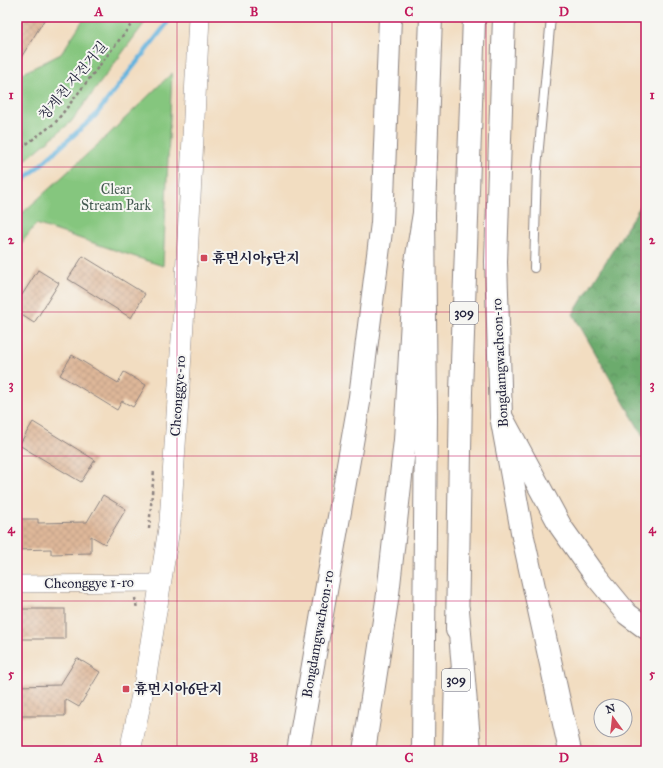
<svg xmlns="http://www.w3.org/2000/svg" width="663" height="768" viewBox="0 0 663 768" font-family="'IM FELL Great Primer','Noto Serif KR',serif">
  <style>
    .forest { fill: url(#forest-crowns); stroke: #476654 }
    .green { fill: #85c67e; stroke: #54745c }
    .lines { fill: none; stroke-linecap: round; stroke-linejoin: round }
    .stream { stroke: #63b3de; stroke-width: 4.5 }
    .building { fill: url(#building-cross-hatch) }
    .service-casing { stroke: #8a807e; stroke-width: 10 }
    .minor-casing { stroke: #8a807e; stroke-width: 18 }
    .tertiary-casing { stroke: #8a807e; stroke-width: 22 }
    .trunk-casing { stroke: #8a807e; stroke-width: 24 }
    .motorway-casing { stroke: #8a807e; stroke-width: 24 }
    .path { stroke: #8a807e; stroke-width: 2.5; stroke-dasharray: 3 3; stroke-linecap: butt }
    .service { stroke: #fff; stroke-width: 8 }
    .minor { stroke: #fff; stroke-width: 17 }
    .tertiary { stroke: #fff; stroke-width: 21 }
    .trunk { stroke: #fff; stroke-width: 22 }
    .motorway { stroke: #fff; stroke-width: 22 }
    .grid { fill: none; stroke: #c2185b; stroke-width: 1; stroke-opacity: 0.55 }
    .poi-dot { fill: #d1495b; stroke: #f6f6f2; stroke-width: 1.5 }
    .labels { text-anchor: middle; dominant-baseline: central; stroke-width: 4; stroke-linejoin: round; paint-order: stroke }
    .shield { fill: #f6f6f2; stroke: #626272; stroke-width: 1 }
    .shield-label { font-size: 13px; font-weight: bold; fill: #22223b }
    .street-label { font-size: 14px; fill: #22223b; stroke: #f6f6f2 }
    .park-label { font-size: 14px; fill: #455b52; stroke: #f6f6f2 }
    .poi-label { font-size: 14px; font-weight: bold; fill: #22223b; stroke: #f6f6f2; text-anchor: start }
    .neatline { fill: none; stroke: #c2185b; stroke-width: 1.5 }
    .grid-label { font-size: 13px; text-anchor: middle; font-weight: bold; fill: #c2185b }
  </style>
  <defs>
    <pattern id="forest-crowns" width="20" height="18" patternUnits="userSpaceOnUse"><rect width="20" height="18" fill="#6cab6d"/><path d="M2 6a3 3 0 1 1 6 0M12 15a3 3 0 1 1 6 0" fill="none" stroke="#588b5b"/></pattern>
    <pattern id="building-cross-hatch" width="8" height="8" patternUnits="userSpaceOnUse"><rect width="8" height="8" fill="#deb799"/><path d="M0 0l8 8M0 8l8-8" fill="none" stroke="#be9d85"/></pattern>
  </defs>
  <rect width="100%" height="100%" fill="#f6f6f2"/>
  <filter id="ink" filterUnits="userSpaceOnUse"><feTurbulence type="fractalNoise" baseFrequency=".025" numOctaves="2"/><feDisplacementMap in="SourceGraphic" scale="8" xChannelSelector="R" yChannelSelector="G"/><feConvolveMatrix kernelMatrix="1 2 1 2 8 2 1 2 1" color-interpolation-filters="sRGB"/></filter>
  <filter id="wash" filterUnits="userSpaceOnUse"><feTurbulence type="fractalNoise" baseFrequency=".012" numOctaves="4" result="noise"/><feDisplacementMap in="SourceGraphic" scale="16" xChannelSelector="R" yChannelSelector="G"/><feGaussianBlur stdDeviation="0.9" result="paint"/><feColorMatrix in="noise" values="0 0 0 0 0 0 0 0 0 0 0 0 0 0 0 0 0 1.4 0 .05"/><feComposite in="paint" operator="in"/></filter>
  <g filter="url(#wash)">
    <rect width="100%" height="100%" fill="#f2ddc1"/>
    <path class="forest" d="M646,197V441L573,314Z"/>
    <g class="green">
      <path d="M85,17H149L71,122L17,167V76L61,54Z"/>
      <path d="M172,73L163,266L36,224L17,249V218L106,137Z"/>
    </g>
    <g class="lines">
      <path class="stream" d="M17,186L95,116L165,26L171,17"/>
    </g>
    <g id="blocks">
      <g class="building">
        <path d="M17,17H46L17,64Z"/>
        <path d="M83,256L145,294L131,318L68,279Z"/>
        <path d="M38,270L59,283L34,323L17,312V292L22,295Z"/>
        <path d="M72,355L118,383L124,372L146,385L133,407L122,401L117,410L60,375Z"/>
        <path d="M33,422L95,460L81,482L19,445Z"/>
        <path d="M103,495L126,509L105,544L91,536V553L51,554V549L17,550V519H38V523L87,522Z"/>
        <rect x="17" y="609" width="48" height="30"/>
        <path d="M77,658L100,672L79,707L65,699V716H17V686L60,685Z"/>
      </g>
    </g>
  </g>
  <g filter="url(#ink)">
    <use href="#blocks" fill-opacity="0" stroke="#8a807e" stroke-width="1"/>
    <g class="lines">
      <defs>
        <path id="service" d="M534,268L537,169L551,17"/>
        <path id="minor" d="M17,584L161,583"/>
        <path id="tertiary" d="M130,751L145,681L170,522L186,278L199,17"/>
        <g id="trunk">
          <path d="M504,17L496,262L501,416L523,537L570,751"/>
          <path d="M457,630L461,392L474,17"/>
          <path d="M298,751L360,397L382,223L390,17"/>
          <path d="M423,751L426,416L424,213L431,17"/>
          <path d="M454,751L456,678"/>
        </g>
        <g id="motorway">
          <path d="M501,416L561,527L595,575L627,614L646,628"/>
          <path d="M458,610L470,751"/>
          <path d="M364,751L388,594L405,440L415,268L424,213"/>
        </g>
      </defs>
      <use href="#service" class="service-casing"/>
      <use href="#minor" class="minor-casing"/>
      <use href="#tertiary" class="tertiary-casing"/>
      <use href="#trunk" class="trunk-casing"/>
      <use href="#motorway" class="motorway-casing"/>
      <g class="path">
        <path d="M17,151L55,123L137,17"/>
        <path d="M149,529L154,470"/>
        <path d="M135,598L137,609"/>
      </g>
      <use href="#service" class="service"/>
      <use href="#minor" class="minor"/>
      <use href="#tertiary" class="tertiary"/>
      <use href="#trunk" class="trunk"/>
      <use href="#motorway" class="motorway"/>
    </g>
  </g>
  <path class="grid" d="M177,17V751M332,17V751M486,17V751M17,167H646M17,312H646M17,456H646M17,601H646"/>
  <g class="poi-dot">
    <rect x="200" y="254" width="8" height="8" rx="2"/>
    <rect x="122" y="685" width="8" height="8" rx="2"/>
  </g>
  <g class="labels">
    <g class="shield">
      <rect x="450" y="302" width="28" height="22" rx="3"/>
      <rect x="442" y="669" width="28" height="22" rx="3"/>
    </g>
    <g class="shield-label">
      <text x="464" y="313">309</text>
      <text x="456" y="680">309</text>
    </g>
    <g class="street-label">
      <text transform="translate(73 81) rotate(-50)">청계천 자전거길</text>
      <text transform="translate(500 363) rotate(-93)">Bongdamgwacheon-ro</text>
      <text transform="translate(178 396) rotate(-86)">Cheonggye-ro</text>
      <text transform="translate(89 583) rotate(-1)">Cheonggye 1-ro</text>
      <text transform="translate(318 634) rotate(-80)">Bongdamgwacheon-ro</text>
    </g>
    <g class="park-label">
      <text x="116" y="189">Clear<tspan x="116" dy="16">Stream Park</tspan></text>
    </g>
    <g class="poi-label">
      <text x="212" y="258">휴먼시아5단지</text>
      <text x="134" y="689">휴먼시아6단지</text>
    </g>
  </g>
  <rect width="663" height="768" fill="none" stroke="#f6f6f2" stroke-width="44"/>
  <g transform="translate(613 718) rotate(345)"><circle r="19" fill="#f6f6f2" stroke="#a1a1a9"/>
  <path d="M0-3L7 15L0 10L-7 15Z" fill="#d1495b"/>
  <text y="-6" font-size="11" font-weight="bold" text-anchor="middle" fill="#22223b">N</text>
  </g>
  <rect x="22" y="22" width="619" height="724" class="neatline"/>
  <g class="grid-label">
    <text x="99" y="16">A</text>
    <text x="254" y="16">B</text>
    <text x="409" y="16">C</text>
    <text x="564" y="16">D</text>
    <text x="11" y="99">1</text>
    <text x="652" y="99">1</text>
    <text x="11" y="244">2</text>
    <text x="652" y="244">2</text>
    <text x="11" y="389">3</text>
    <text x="652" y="389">3</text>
    <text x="11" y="533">4</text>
    <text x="652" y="533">4</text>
    <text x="11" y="678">5</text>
    <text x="652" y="678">5</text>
    <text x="99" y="762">A</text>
    <text x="254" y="762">B</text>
    <text x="409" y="762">C</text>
    <text x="564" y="762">D</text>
  </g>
</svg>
